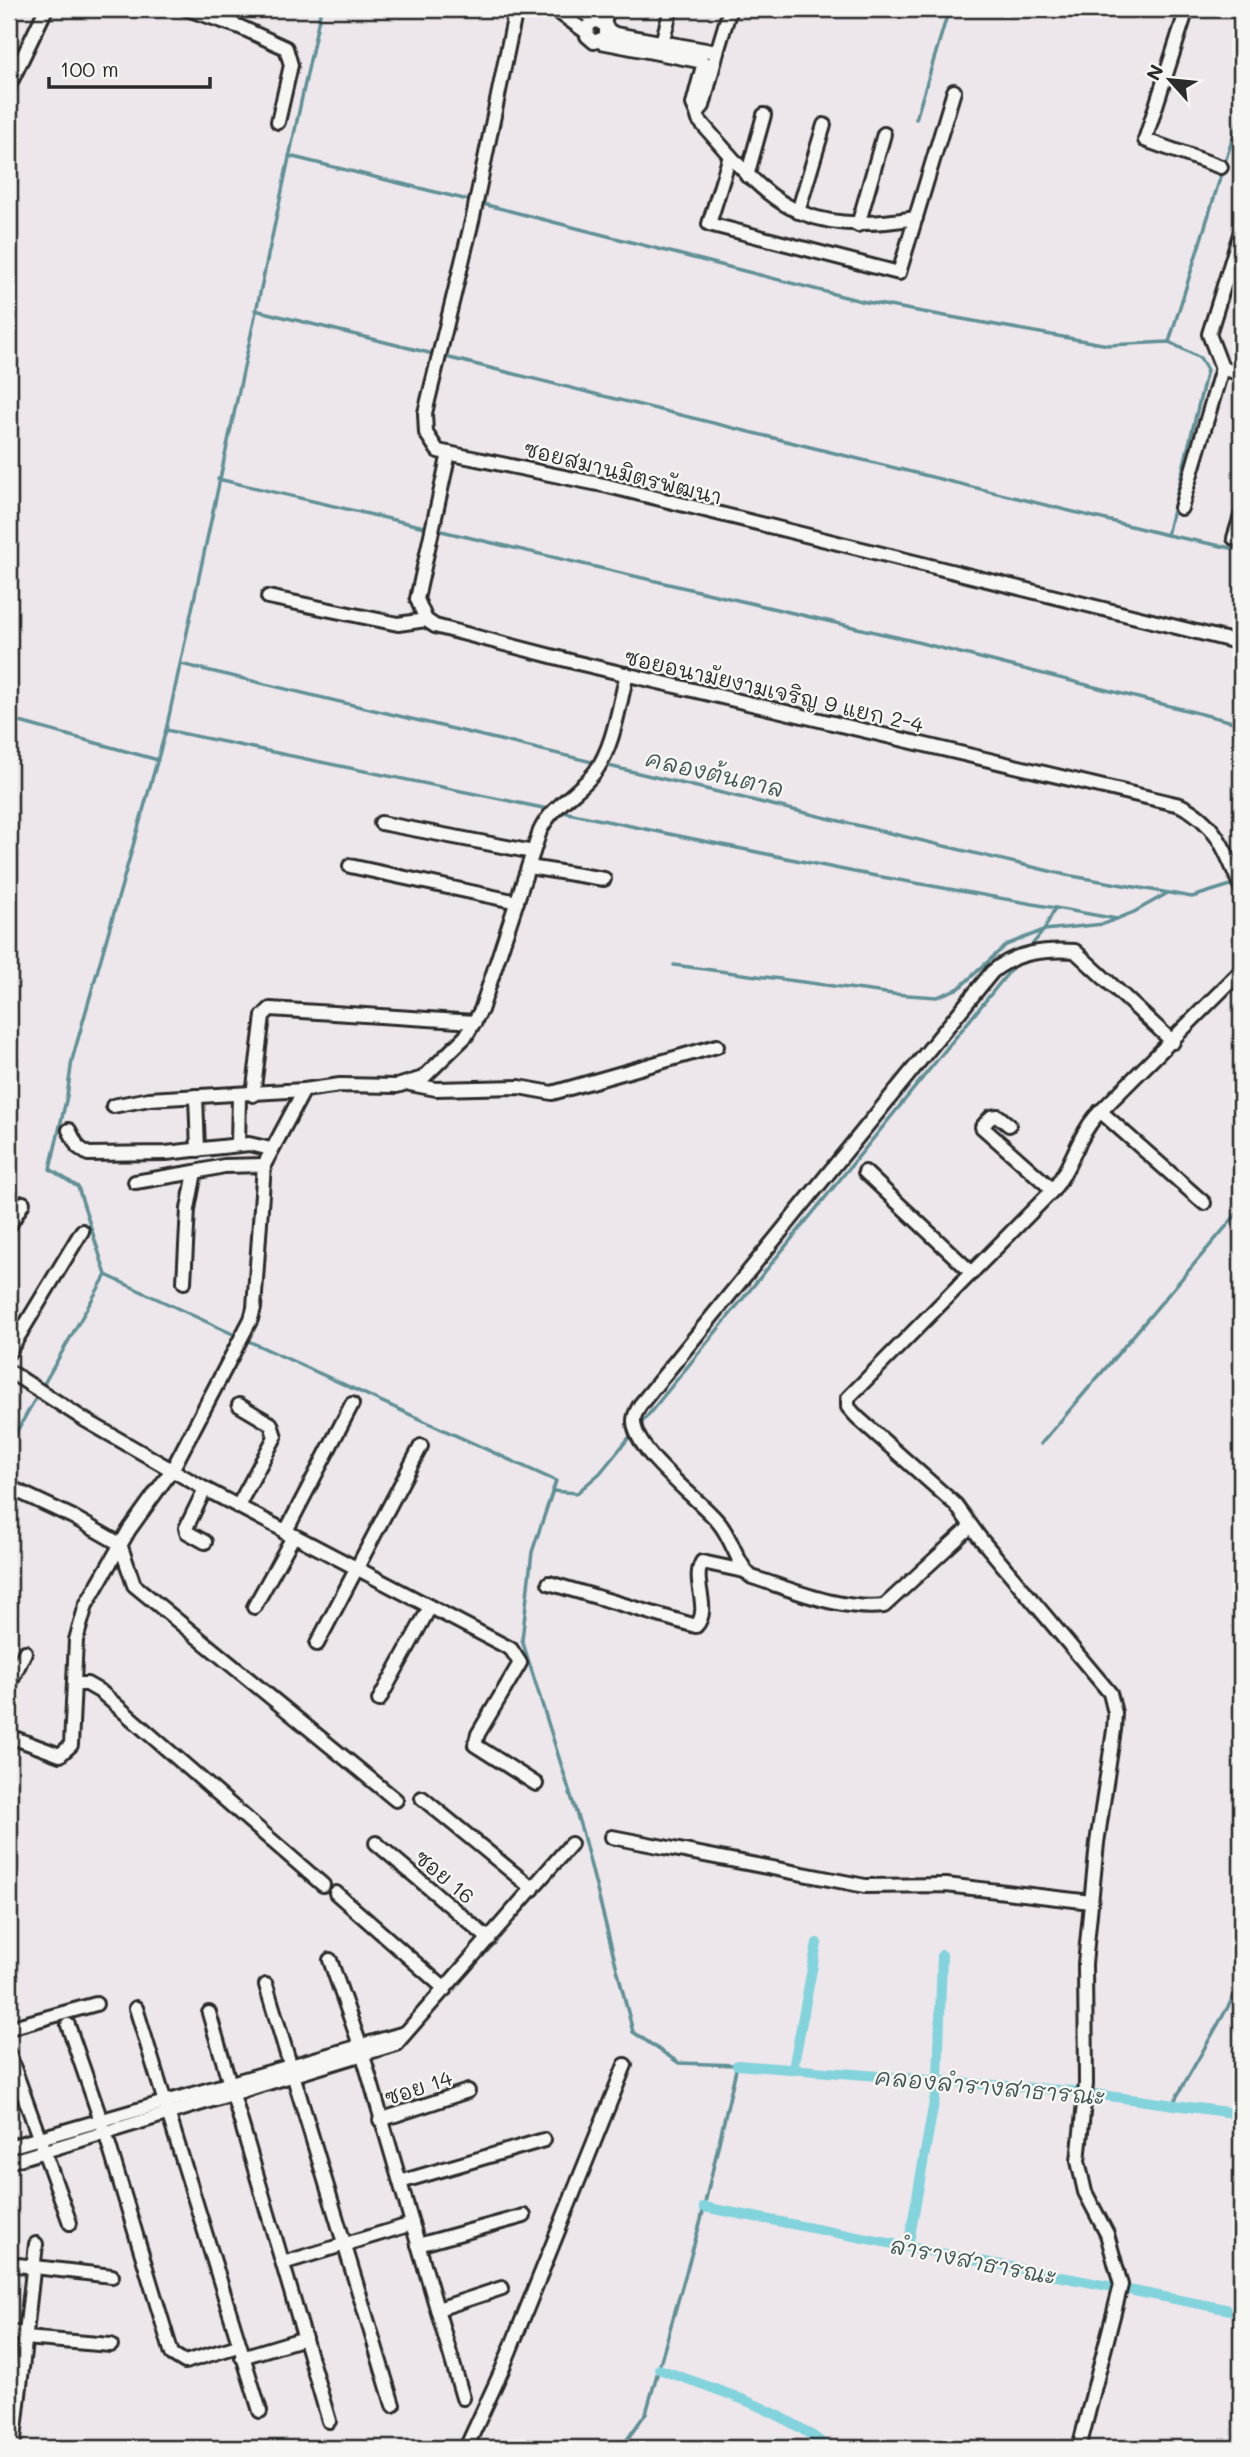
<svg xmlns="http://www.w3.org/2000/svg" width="1250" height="2457" viewBox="0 0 1250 2457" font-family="Mali,'Playpen Sans Thai',sans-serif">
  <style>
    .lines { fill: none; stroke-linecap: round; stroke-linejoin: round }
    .stream { stroke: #5f9095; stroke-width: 3.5 }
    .canal { stroke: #82d3dc; stroke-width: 10 }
    .minor-casing { stroke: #2b2b2b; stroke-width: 18 }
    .minor { stroke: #f6f6f2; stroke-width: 12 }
    .labels { text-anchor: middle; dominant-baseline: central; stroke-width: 5; stroke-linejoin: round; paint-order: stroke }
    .street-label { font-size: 21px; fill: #2b2b2b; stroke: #f6f6f2 }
    .water-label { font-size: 23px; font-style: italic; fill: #415557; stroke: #f6f6f2 }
  </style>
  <rect width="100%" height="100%" fill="#ede6eb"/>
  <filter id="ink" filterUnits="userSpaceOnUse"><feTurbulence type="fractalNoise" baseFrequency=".0143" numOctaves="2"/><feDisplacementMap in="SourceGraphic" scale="14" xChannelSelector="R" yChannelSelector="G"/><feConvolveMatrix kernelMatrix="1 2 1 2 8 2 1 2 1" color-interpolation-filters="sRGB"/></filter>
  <g filter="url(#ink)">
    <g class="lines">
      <g class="stream">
        <path d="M916,119L949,9"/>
        <path d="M289,156L472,201"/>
        <path d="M479,203L861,301L1108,345L1169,342L1200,358L1207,370L1167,535"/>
        <path d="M255,310L1167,535L1241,550"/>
        <path d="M1169,342L1241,111"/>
        <path d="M218,479L909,640L1241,724"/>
        <path d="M181,664L1066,875L1192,897L1234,884"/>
        <path d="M9,719L158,760"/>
        <path d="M166,730L543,808"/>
        <path d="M563,812L854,872L1117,919"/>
        <path d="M1027,951L1044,930L1055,908"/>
        <path d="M674,965L893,994L937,997L959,988L1006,945L1044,930L1104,924L1134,912L1166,894"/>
        <path d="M106,1275L237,1336"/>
        <path d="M244,1339L556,1481L532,1552L522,1640L582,1831L633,2032L679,2063L737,2065L701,2220L646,2413L621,2448"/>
        <path d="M640,1425L1017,962"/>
        <path d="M1041,1444L1241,1209"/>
        <path d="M9,1445L106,1275L78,1187L50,1169L67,1096L72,1060L166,730L321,9"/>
        <path d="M552,1491L577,1493L600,1473L632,1434"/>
        <path d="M1172,2105L1241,1984"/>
      </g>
      <g class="canal">
        <path d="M737,2065L1072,2091L1241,2114"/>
        <path d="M793,2069L817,1943"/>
        <path d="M704,2207L1241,2312"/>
        <path d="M908,2247L938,2080L942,1955"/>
        <path d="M659,2369C722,2392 776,2406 829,2448"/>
      </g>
      <defs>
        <g id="minor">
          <path d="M187,9L240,27L286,48L291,65L278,122"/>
          <path d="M516,9L473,217L425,413L426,433L438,451L608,486L1241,643"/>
          <path d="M554,9L586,32"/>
          <path d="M577,9L606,26V37L594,42L587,36L588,26L594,21"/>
          <path d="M1187,9L1145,140L1221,167"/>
          <path d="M604,23L608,9"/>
          <path d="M601,42L704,62L693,104L697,113L703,106L717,52L615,34L608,30"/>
          <path d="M660,50L671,9"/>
          <path d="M717,52L730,9"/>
          <path d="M9,86L46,9"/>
          <path d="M697,113L699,120C770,203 798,237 916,218"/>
          <path d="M730,156L709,224L899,273L954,91"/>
          <path d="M747,176L764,115"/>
          <path d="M798,212L824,125"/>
          <path d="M858,225L884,134"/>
          <path d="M1222,368L1209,334L1241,231"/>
          <path d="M449,453L417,599L426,620L435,626L578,663L1180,805C1216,822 1227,853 1241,888"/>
          <path d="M1181,508L1222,368L1241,374"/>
          <path d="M1234,538L1241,516"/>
          <path d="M268,597L398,624L426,620"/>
          <path d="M381,823L533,852"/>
          <path d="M350,866L517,902"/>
          <path d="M529,867L604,879"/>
          <path d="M410,1084L436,1089L519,1087L552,1093L717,1046"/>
          <path d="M253,1095L263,1016L270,1009L475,1022"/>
          <path d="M196,1096L198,1150"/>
          <path d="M113,1106L149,1099L304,1090"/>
          <path d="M1100,1111L1204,1203"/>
          <path d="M1009,1125L998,1116L991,1117L982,1127L1053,1190"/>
          <path d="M69,1130L78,1147L88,1154L166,1153L249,1144L271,1149"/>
          <path d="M238,1145L239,1096"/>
          <path d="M865,1172L972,1273"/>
          <path d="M135,1182L195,1172"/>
          <path d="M9,1226L23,1203"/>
          <path d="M184,1282L188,1209L195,1172L224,1166L264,1165"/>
          <path d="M9,1352L82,1231"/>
          <path d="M9,1371L85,1420L205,1489L511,1649L520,1663L478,1734L475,1745L536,1784"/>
          <path d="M9,1487L73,1517L120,1544L134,1585L396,1800"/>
          <path d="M238,1506L275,1437L271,1424L239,1405"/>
          <path d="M971,1526L884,1606C841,1611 793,1590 752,1577C739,1569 732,1538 719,1523C700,1499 633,1452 634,1420C634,1415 637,1410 640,1405L992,972C1015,952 1045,949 1075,951L1173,1042"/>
          <path d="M285,1533L352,1404"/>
          <path d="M205,1542L187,1532L186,1528L205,1489"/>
          <path d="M549,1583L696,1626C712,1609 691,1581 702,1562L744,1571"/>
          <path d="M254,1607L293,1537"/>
          <path d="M317,1644L421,1446"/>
          <path d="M76,1684H87L101,1692L323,1885"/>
          <path d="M9,1686L25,1652"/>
          <path d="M379,1700L430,1607"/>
          <path d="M9,1736L60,1755L71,1745L76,1640L86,1605L129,1530L172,1470L251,1319L254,1308L264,1165L304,1090L340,1085L397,1086L423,1078L466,1036L481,1010L540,831C552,805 578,794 595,772C614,746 619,705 627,674"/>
          <path d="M422,1798L533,1889"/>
          <path d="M612,1837L865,1886L946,1885L1091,1902"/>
          <path d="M376,1843L489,1939"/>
          <path d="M336,1893L445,1989"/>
          <path d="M330,1960L360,2045L463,2398"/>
          <path d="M266,1985L393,2405"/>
          <path d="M136,2008L260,2411"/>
          <path d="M209,2013L329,2421"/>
          <path d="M68,2025L105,2132L172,2354L185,2362L238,2346"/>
          <path d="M9,2028L96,2004"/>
          <path d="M9,2054L70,2223"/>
          <path d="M380,2120L468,2091"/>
          <path d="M9,2147L405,2033"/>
          <path d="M9,2162L396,2044L571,1844"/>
          <path d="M400,2182L544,2140"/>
          <path d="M418,2245L524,2216"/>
          <path d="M283,2263L412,2224"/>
          <path d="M9,2264L112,2276"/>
          <path d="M438,2309L502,2288"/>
          <path d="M9,2332L26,2334"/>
          <path d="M25,2338L111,2345"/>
          <path d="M242,2357L305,2338"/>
          <path d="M13,2448L36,2244"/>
          <path d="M466,2448L502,2370L625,2065"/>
          <path d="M1079,2448L1121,2285L1107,2234L1085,2192L1078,2161L1086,2084L1085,1964L1097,1843L1114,1730L1115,1713L1110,1693L980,1538L956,1505L857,1417L848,1407V1398L1053,1190C1072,1167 1076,1139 1096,1116L1241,971"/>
        </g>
      </defs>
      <use href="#minor" class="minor-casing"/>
      <use href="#minor" class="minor"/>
    </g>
  </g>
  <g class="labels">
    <g class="street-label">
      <text transform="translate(623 472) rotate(14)">ซอยสมานมิตรพัฒนา</text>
      <text transform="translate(774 690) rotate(13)">ซอยอนามัยงามเจริญ 9 แยก 2-4</text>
      <text transform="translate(445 1876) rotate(40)">ซอย 16</text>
      <text transform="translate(418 2087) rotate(-18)">ซอย 14</text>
    </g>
    <g class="water-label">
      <text transform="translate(715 773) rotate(13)">คลองต้นตาล</text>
      <text transform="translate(990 2086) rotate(5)">คลองลำรางสาธารณะ</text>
      <text transform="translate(973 2260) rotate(11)">ลำรางสาธารณะ</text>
    </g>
  </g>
  <rect width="1250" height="2457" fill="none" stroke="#f6f6f2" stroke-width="35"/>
  <rect x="18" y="18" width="1215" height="2422" fill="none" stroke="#2b2b2b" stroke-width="2.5" filter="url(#ink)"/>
  <g transform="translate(1170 80) rotate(297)" stroke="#f6f6f2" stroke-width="5" paint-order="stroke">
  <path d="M0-5L12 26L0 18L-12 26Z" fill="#2b2b2b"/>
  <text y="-10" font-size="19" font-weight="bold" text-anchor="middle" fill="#2b2b2b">N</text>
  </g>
  <path d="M49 77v10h161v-10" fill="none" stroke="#2b2b2b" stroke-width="3.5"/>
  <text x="60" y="77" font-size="21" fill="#2b2b2b" stroke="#f6f6f2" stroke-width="5" paint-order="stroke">100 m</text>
</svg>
